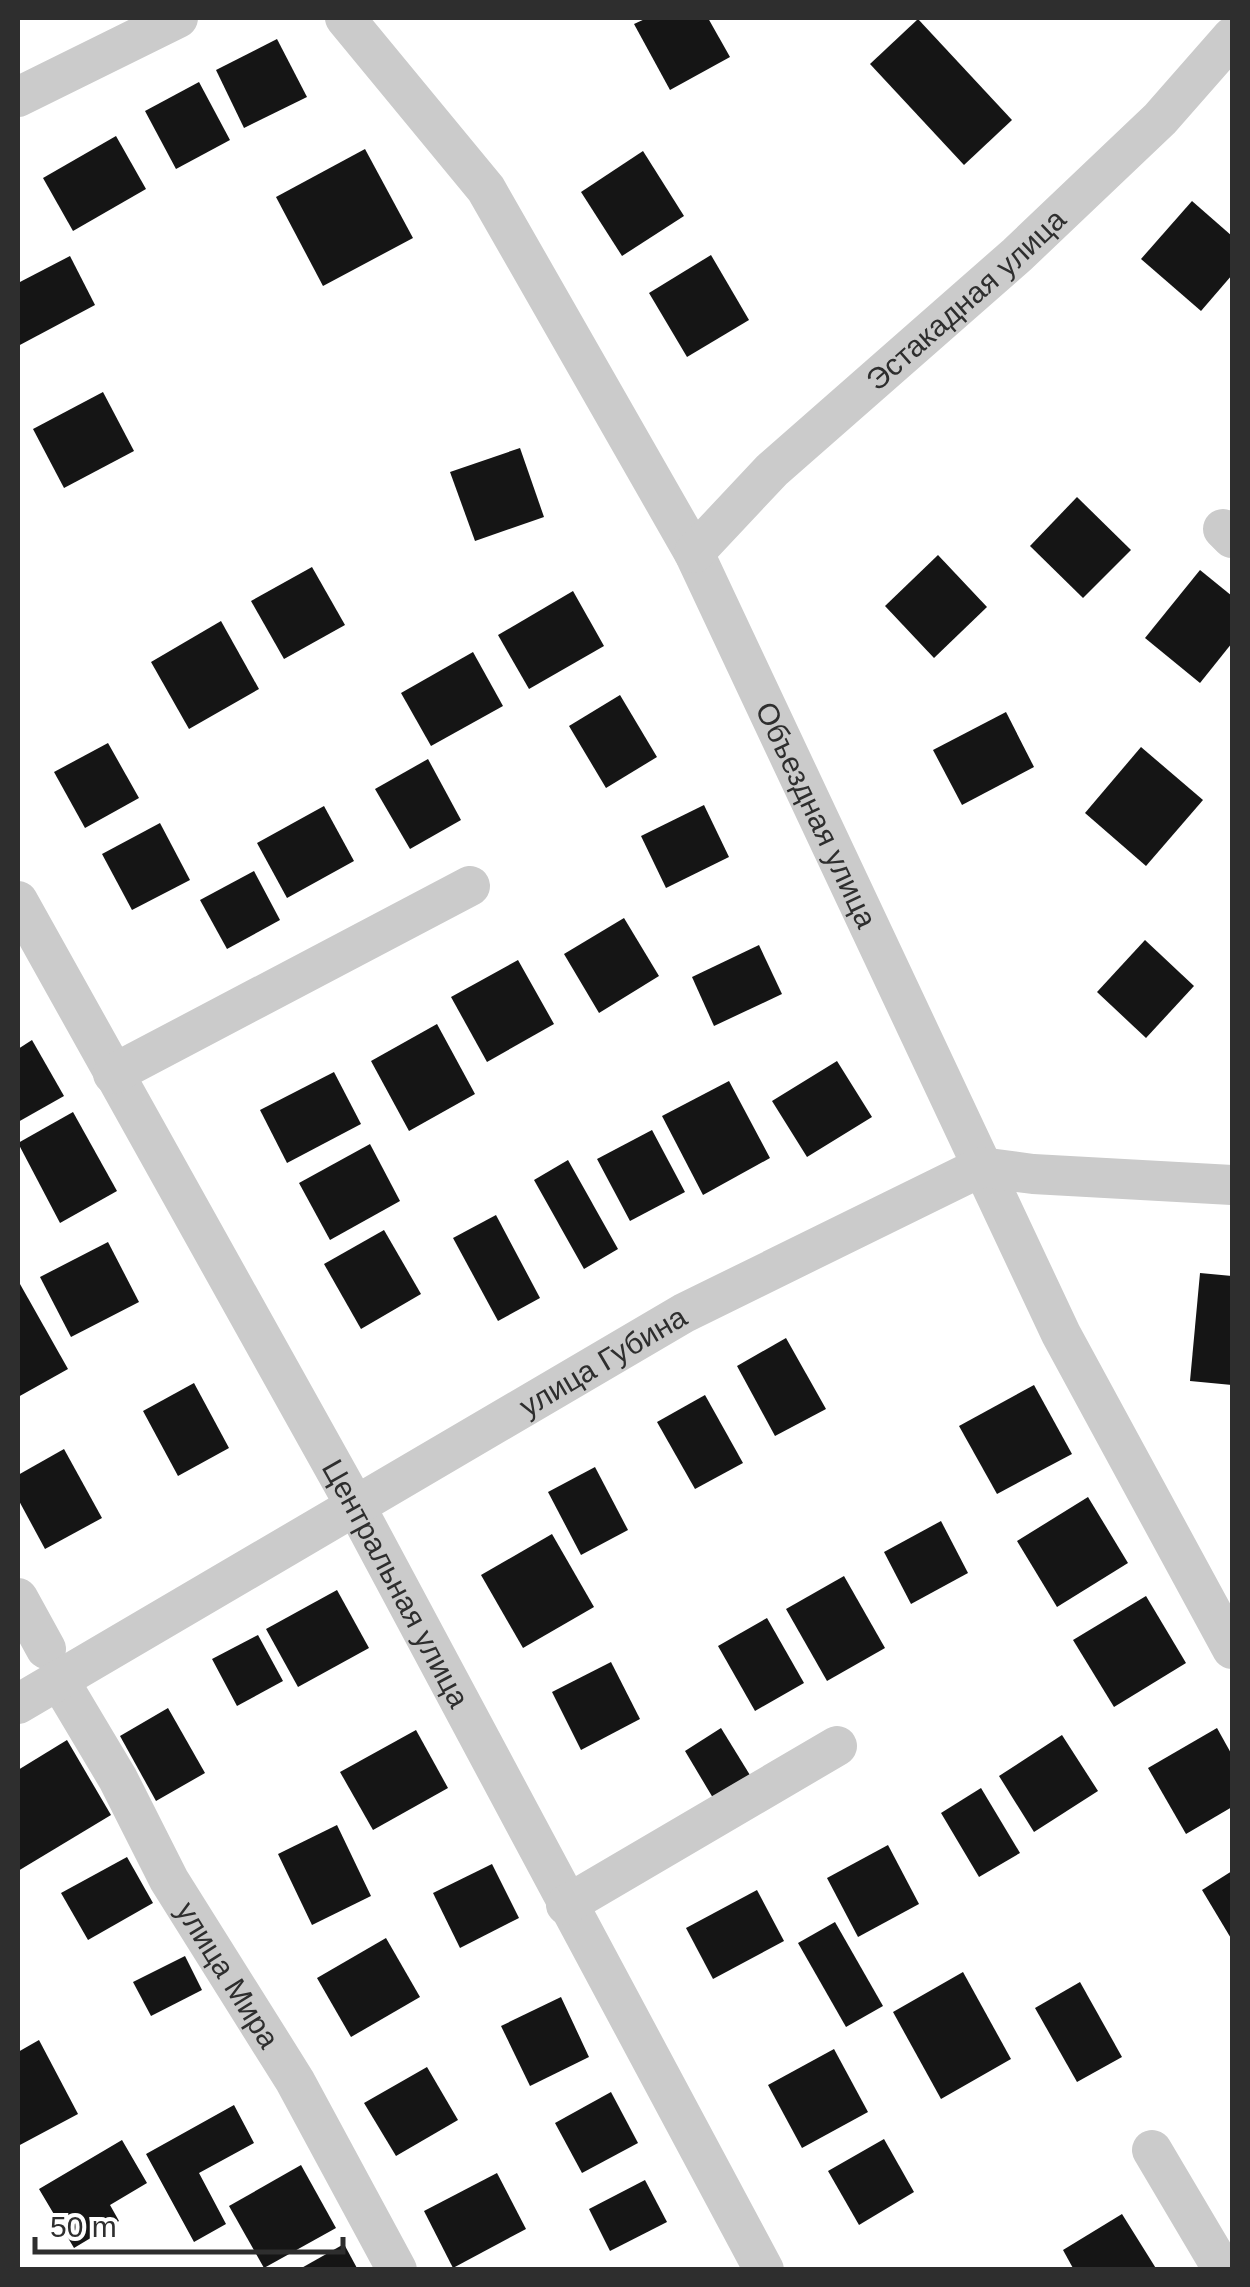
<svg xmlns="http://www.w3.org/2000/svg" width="1250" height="2287" viewBox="0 0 1250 2287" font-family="Arial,sans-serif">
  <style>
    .building { fill: #151515 }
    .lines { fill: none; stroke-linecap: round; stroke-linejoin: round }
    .minor { stroke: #cbcbcb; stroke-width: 40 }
    .labels { text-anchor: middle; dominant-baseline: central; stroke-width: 10; stroke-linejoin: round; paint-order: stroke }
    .street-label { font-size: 30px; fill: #2e2e2e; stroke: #fff }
  </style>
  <rect width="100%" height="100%" fill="#fff"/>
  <g class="building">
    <path d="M647,18H708L730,57L670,90L634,24Z"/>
    <path d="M918,19L1012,120L964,165L870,64Z"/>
    <path d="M277,39L307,97L244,128L216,70Z"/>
    <path d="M199,82L230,140L176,169L145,111Z"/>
    <path d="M116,136L146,189L73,231L43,178Z"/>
    <path d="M365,149L413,238L323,286L276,197Z"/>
    <path d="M643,151L684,216L622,256L581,192Z"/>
    <path d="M1192,201L1232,236V275L1201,311L1141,259Z"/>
    <path d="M711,255L749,320L687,357L649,293Z"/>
    <path d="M70,256L95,305L18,346V283Z"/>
    <path d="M103,392L134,451L64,488L33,429Z"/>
    <path d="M520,448L544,517L475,541L450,472Z"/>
    <path d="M1077,497L1131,550L1083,598L1030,546Z"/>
    <path d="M938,555L987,607L934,658L885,606Z"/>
    <path d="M312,567L345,625L284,659L251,601Z"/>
    <path d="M1200,570L1232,596V643L1200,683L1145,638Z"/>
    <path d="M573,591L604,646L529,689L498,635Z"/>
    <path d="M221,621L259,689L189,729L151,662Z"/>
    <path d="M473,652L503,706L431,746L401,693Z"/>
    <path d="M620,695L657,757L606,788L569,726Z"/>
    <path d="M1006,712L1034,767L962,805L933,750Z"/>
    <path d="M108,743L139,798L85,828L54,772Z"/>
    <path d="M1141,747L1203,800L1146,866L1085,813Z"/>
    <path d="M428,759L461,820L410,849L375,789Z"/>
    <path d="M704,805L729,857L666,888L641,836Z"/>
    <path d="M324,806L354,861L287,898L257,843Z"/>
    <path d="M160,823L190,880L132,910L102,854Z"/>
    <path d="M254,871L280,920L227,949L200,900Z"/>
    <path d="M624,918L659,976L599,1013L564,954Z"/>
    <path d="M1145,940L1194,986L1146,1038L1097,992Z"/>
    <path d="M759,945L782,994L714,1026L692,977Z"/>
    <path d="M518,960L554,1024L487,1062L451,997Z"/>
    <path d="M437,1024L475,1094L409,1131L371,1061Z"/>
    <path d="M32,1040L64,1096L18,1122V1049Z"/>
    <path d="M837,1061L872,1117L807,1157L772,1101Z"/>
    <path d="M334,1072L361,1124L287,1163L260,1110Z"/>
    <path d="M729,1081L770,1158L703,1195L662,1116Z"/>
    <path d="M73,1112L117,1191L60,1223L18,1143Z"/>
    <path d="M652,1130L685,1192L630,1221L597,1159Z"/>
    <path d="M370,1144L400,1201L330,1240L299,1183Z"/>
    <path d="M568,1160L618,1249L584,1269L534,1180Z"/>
    <path d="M496,1215L540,1298L498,1321L453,1238Z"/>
    <path d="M384,1230L421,1294L361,1329L324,1264Z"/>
    <path d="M108,1242L139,1302L71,1337L40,1277Z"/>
    <path d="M1200,1273L1232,1276V1385L1190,1381Z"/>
    <path d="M20,1284L68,1369L18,1397V1286Z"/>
    <path d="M786,1338L826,1409L775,1436L737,1366Z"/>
    <path d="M194,1383L229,1448L178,1476L143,1411Z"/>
    <path d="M1034,1385L1072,1454L997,1494L959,1426Z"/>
    <path d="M705,1395L743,1463L695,1489L657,1422Z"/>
    <path d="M64,1449L102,1518L45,1549L18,1499V1475Z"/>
    <path d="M595,1467L628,1530L581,1555L548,1492Z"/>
    <path d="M1088,1497L1128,1563L1057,1607L1017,1541Z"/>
    <path d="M941,1521L968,1573L911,1604L884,1552Z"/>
    <path d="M552,1534L594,1607L523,1648L481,1575Z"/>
    <path d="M844,1576L885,1648L827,1681L786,1609Z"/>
    <path d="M337,1590L369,1648L298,1687L266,1629Z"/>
    <path d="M1146,1596L1186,1663L1114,1707L1073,1640Z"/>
    <path d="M767,1618L804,1683L755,1711L718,1646Z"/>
    <path d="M258,1635L283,1681L237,1706L212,1659Z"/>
    <path d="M611,1662L640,1719L581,1750L552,1692Z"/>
    <path d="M168,1708L205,1773L156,1801L120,1736Z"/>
    <path d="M721,1728L753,1780L716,1803L685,1751Z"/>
    <path d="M1217,1728L1232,1755V1807L1186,1834L1148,1768Z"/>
    <path d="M416,1730L448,1788L373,1830L340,1772Z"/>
    <path d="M1062,1735L1098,1791L1034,1832L999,1776Z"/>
    <path d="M67,1740L111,1815L18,1871V1770Z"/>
    <path d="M981,1788L1020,1853L979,1877L941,1813Z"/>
    <path d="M337,1825L371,1896L312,1925L278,1854Z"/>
    <path d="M888,1845L919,1904L858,1937L827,1878Z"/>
    <path d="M127,1857L153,1903L88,1940L61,1893Z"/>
    <path d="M492,1864L519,1918L460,1948L433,1893Z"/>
    <path d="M1232,1871V1940L1202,1890Z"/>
    <path d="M757,1890L784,1941L713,1979L686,1928Z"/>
    <path d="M835,1922L883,2006L846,2027L798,1943Z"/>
    <path d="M386,1938L420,1997L351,2037L317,1978Z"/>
    <path d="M185,1956L202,1990L151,2016L133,1982Z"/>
    <path d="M963,1972L1011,2059L941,2099L893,2012Z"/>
    <path d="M1080,1982L1122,2057L1077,2082L1035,2008Z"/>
    <path d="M561,1997L589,2057L530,2086L501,2026Z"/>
    <path d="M39,2040L78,2114L18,2146V2052Z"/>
    <path d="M834,2049L868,2112L802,2148L768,2085Z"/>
    <path d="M427,2067L458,2120L396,2156L364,2103Z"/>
    <path d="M611,2092L638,2143L582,2173L555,2123Z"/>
    <path d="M234,2105L254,2143L199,2173L226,2224L194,2242L146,2154Z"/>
    <path d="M884,2139L914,2192L859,2225L828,2171Z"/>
    <path d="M122,2140L147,2183L110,2205L119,2221L74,2248L39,2189Z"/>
    <path d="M301,2165L336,2228L264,2268L229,2206Z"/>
    <path d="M497,2173L526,2229L453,2268L424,2211Z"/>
    <path d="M645,2180L667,2222L610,2251L589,2209Z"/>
    <path d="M1122,2214L1157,2270H1074L1063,2250Z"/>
    <path d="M344,2244L358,2270H298Z"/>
  </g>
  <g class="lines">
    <g class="minor">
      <path id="s1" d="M345,18L486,189L694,553L1061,1334L1232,1649"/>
      <path d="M18,97L178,18"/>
      <path d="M1223,529L1232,538"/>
      <path id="s2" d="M694,553L772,470L1017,255L1160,119L1232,37"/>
      <path id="s3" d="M18,901L356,1507L764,2270"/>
      <path d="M113,1074L470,886"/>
      <path d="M18,1598L46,1649"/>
      <path id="s4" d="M59,1680L118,1779L169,1880L295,2081L397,2270"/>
      <path id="s5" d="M18,1704L684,1313L981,1167L1033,1174L1232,1185"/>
      <path d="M566,1905L837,1746"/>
      <path d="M1152,2150L1223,2270"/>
    </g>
  </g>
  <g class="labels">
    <g class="street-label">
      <text stroke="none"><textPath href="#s2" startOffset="372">Эстакадная улица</textPath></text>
      <text stroke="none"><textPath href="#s1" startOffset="930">Объездная улица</textPath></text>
      <text stroke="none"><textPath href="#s5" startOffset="678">улица Губина</textPath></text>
      <text stroke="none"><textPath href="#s3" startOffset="780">Центральная улица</textPath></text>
      <text stroke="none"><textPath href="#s4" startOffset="340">улица Мира</textPath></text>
    </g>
  </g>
  <rect width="1250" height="2287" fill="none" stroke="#2e2e2e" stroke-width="40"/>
  <path d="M35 2237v15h308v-15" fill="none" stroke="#2e2e2e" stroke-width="5"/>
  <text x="50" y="2237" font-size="30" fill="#2e2e2e" stroke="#ffffff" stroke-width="8" paint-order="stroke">50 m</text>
</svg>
